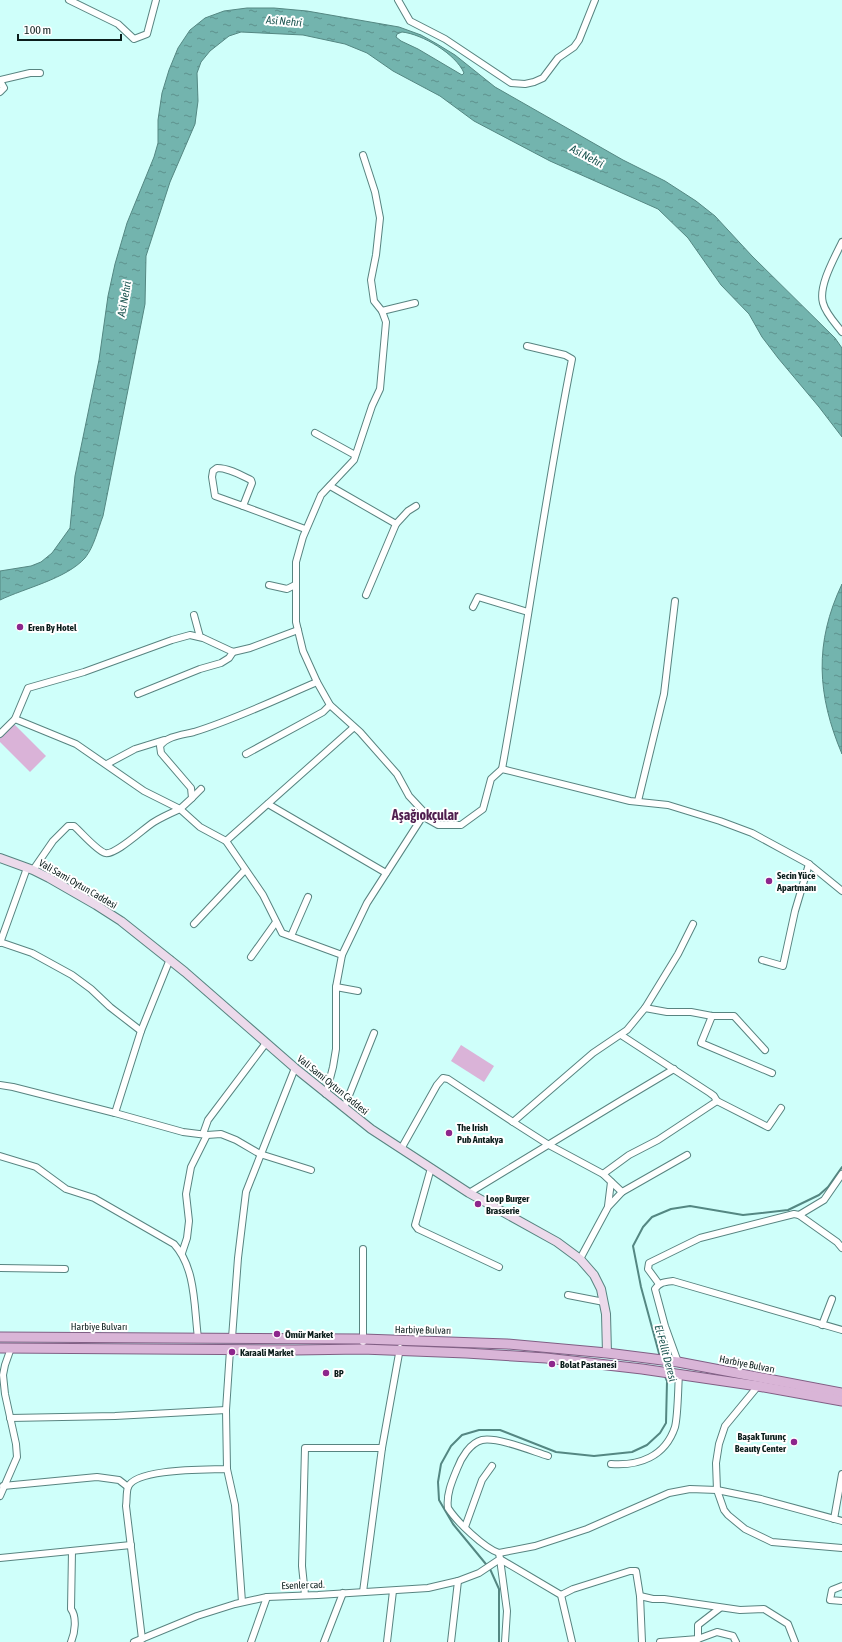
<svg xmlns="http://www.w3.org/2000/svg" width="842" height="1642" viewBox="0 0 842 1642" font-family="'Asap Condensed',sans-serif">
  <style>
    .park { fill: #dab3d8 }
    .water { fill: url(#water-ripples); stroke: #548782; fill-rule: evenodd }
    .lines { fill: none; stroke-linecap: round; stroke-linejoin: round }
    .stream { stroke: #548782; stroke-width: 2 }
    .street-casing { stroke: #588480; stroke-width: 8 }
    .secondary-casing { stroke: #588480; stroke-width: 10 }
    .primary-casing { stroke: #805f84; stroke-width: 11 }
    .street { stroke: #fff; stroke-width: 6 }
    .secondary { stroke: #ecdaeb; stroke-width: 8 }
    .primary { stroke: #d9b5d7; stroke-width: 9 }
    .poi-dot { fill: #8d268c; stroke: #fff; stroke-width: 1.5 }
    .labels { text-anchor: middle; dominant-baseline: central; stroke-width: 4; stroke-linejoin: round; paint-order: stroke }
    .poi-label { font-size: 10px; font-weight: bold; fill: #0b1d1b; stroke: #fff; text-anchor: start }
    .street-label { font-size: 10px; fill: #0b1d1b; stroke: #fff }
    .water-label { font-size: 11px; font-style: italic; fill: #1f5753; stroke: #fff }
    .district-label { font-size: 14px; font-weight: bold; fill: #4f1e4e; stroke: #fff }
  </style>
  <defs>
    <pattern id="water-ripples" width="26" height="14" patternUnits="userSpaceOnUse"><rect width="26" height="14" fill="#73b4ae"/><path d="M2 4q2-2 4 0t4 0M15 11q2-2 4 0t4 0" fill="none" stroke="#5d928d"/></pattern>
  </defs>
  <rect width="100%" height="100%" fill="#cffffa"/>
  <g class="park">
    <path d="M14,724L46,756L30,772L0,742V738Z"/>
    <path d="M461,1045L494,1066L484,1082L451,1061Z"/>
  </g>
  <g class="water">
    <path d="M247,8H274L307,11L399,27L421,35L437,44L455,55L495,87L623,160L665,181L696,201L715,216L752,256L835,338L842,348V437L819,407L778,358L762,337L749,314L721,285L688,238L658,209L550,161L474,121L440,96L393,71L367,53L345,44L303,35L241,32L229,36L210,51L201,62L197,73L198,101L195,124L170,182L146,256L145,304L103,516C98,529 94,547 85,558C66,579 25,588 0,600V571L31,566L41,562L52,553L70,528L75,476L99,360L108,296L115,264L127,223L154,157L158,143V120L162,93L169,70L178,48L190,30L205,18L224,11ZM402,32C422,34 456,54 464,73L462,75L418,49L401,41L396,37L397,34Z"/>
    <path d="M842,584V754C817,695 814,643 842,584Z"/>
  </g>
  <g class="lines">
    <g class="stream">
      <path d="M660,1357L641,1287L633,1246L643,1227L652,1217L671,1209L690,1206L743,1215L788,1210L819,1195L828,1187L842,1167"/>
      <path d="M499,1642V1589L490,1569L453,1524L439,1500L438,1482L441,1464L451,1446L462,1435L479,1430H500L556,1452L594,1456L632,1452L647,1445L660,1433L666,1423L667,1381L664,1374"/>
    </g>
    <defs>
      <g id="street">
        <path d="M69,0L118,24L134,39L147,34L156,0"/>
        <path d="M398,0L410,21L445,39L511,83L525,84L534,82L543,78L558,58L574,47L579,40L595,0"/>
        <path d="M0,80L30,73H40"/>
        <path d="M0,81L4,88L0,92"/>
        <path d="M842,242C835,257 818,286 823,303C826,314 836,324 842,332"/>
        <path d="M382,311L415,303"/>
        <path d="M315,433L355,455"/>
        <path d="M217,468C229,468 241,475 251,480L252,483L243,506L215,496L212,477L213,471Z"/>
        <path d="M330,486L396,524L408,511L416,506"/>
        <path d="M243,506L305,529"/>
        <path d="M269,585L287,589L295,585"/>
        <path d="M366,595L396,524"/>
        <path d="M473,607L478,597L528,612"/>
        <path d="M194,615L200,637"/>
        <path d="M138,694L200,669L221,663L229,658L233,652"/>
        <path d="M15,719L76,744L144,791L180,809L192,798L191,788L161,753L160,746C167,736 182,735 194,732C236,719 277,699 317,682"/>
        <path d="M0,734L15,719L28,688L84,672L172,640L190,635L203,638L233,652L250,648L298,630"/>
        <path d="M246,754L323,712L330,705"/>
        <path d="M107,764L135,749L164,740"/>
        <path d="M502,769C527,632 545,495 572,359L565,355L527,346"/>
        <path d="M192,798L201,789"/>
        <path d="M638,801L664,694L675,601"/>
        <path d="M268,804L386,873"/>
        <path d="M422,816L438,825H461L483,809L491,779L502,769L630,801L668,805L720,821L752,833L787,852L809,864L842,891"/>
        <path d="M226,841L353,728"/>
        <path d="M33,870L53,841L68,826H74C82,833 96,850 105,853C115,856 144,828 154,822C162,817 171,813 180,809L200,827L226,841L263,895L282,933L342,955"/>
        <path d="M194,924L245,870"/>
        <path d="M291,936L308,897"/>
        <path d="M0,942L32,953L72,975L91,989L110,1007L141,1031"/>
        <path d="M0,943L27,868"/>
        <path d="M251,957L276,922"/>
        <path d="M762,960L783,966L795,911L809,864"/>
        <path d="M336,987L358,991"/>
        <path d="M645,1008L678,954L693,924"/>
        <path d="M712,1016L701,1043L772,1073"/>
        <path d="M0,1085L13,1087L115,1113L183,1132L207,1135L221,1134L236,1140L260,1154L311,1170"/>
        <path d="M326,1094L333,1067L336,1049V987L342,955L367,903L421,819L423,811L409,796L397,774L360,732L330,705L317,682L303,651L296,622V562L303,537L321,495L354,460L372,406L380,389L386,322L382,311L374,301L371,280L376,255L380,218L375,192L363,155"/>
        <path d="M717,1101L768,1127L781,1108"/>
        <path d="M344,1108L374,1033"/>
        <path d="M115,1113L141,1031L170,959"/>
        <path d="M513,1122L549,1145L603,1174L622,1192L608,1207L580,1259"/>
        <path d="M203,1134L208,1120L266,1043"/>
        <path d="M401,1149L437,1085L443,1078L448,1079L513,1122L593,1053L627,1030L645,1008L667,1012H691L712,1016H734L765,1050"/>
        <path d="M0,1156L36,1167L66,1189L94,1198L174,1244C196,1268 194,1307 198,1338"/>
        <path d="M431,1168L415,1225L418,1229L499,1267"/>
        <path d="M603,1174L629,1155L658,1140L717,1101L714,1096L710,1093L621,1035"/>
        <path d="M622,1192L687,1155"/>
        <path d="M469,1193L622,1100L674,1069"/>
        <path d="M608,1206L611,1182"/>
        <path d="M799,1215L824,1200L842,1174"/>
        <path d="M182,1253L187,1238L189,1221L186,1194L191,1167L207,1135"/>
        <path d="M0,1268L65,1269"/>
        <path d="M659,1284L648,1269L649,1263L700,1238L794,1214L799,1215L837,1242L842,1248"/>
        <path d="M568,1295L604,1302"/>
        <path d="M822,1325L832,1299"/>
        <path d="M232,1338L238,1258L246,1192L295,1068"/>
        <path d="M363,1342V1249"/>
        <path d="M230,1350L226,1410L227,1469L235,1505L242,1602"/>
        <path d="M678,1362L665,1326L655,1289C660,1282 664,1282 673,1281L842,1330"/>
        <path d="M10,1418L115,1416L226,1410"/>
        <path d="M611,1464C639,1466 665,1457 675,1427C678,1415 678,1388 679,1374"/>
        <path d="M3,1486L97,1477L119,1480L128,1487"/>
        <path d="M717,1490L724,1510L728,1515L745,1529L772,1542L842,1548"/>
        <path d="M717,1490L761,1499L842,1521"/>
        <path d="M0,1496L17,1457L16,1444L5,1394L3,1375L5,1365L11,1348"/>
        <path d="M834,1519L842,1474"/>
        <path d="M465,1527L482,1480L492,1466"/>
        <path d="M499,1553C484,1548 457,1522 448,1508C446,1495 452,1481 457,1469C461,1458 470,1443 482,1440C498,1437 532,1451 548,1456"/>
        <path d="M0,1558L131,1545"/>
        <path d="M842,1586L832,1590L830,1600L842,1601"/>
        <path d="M363,1592L382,1448L400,1348"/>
        <path d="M305,1595L302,1566L305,1448H382"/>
        <path d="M561,1595L573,1589L630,1571H636L640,1596L642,1642"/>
        <path d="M640,1596L653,1599H664L740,1610L764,1609L788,1624L795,1642"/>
        <path d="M142,1639L126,1506C127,1500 126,1493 128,1487C136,1468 208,1470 227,1469"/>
        <path d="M698,1639V1625L720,1608"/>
        <path d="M71,1642C75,1633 77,1617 71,1609L72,1551"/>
        <path d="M134,1642L197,1616L235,1604L267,1597L318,1595L428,1588L458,1581L479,1573L500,1559L499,1553L535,1546L587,1529L669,1493L690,1489L717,1490L716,1463L719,1444L725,1426L758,1386"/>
        <path d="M251,1642L267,1597"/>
        <path d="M324,1642L343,1593"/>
        <path d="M387,1642L393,1591"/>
        <path d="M451,1642L458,1581"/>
        <path d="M505,1642L507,1611L500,1559L561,1595L572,1642"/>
        <path d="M660,1642L698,1639L717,1632L733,1636L736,1642"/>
      </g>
      <path id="secondary" d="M0,858L33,870L49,878L96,905L121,921L185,972L295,1068L371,1129L469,1193L557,1242L580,1259L594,1275L601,1289L606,1314L607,1353"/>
      <g id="primary">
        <path d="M0,1337L363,1339L507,1344L607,1353L678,1362L842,1393"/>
        <path d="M0,1348L295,1350L362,1349L466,1353L546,1358L642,1369L758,1386L842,1401"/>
      </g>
    </defs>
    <use href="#street" class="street-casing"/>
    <use href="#secondary" class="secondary-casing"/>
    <use href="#primary" class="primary-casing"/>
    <use href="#street" class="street"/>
    <use href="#secondary" class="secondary"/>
    <use href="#primary" class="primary"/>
  </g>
  <g class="poi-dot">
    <circle cx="20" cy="627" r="4"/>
    <circle cx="769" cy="881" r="4"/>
    <circle cx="449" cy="1133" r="4"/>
    <circle cx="478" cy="1204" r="4"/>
    <circle cx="277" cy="1334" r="4"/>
    <circle cx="232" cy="1352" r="4"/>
    <circle cx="552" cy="1364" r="4"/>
    <circle cx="326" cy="1373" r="4"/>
    <circle cx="794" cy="1442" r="4"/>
  </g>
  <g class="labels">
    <g class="poi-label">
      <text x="28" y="627">Eren By Hotel</text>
      <text x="777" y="875">Secin Yüce<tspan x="777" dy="12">Apartmanı</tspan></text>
      <text x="457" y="1127">The Irish<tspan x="457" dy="12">Pub Antakya</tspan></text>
      <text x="486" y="1198">Loop Burger<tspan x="486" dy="12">Brasserie</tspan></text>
      <text x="285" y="1334">Ömür Market</text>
      <text x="240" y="1352">Karaali Market</text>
      <text x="560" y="1364">Bolat Pastanesi</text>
      <text x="334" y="1373">BP</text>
      <text x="786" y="1436" text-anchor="end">Başak Turunç<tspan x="786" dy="12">Beauty Center</tspan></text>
    </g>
    <g class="street-label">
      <text transform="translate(78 884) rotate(30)">Vali Sami Oytun Caddesi</text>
      <text transform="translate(333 1085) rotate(39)">Vali Sami Oytun Caddesi</text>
      <text x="99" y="1326">Harbiye Bulvarı</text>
      <text transform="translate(423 1330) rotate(1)">Harbiye Bulvarı</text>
      <text transform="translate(747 1364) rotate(11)">Harbiye Bulvarı</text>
      <text transform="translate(303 1585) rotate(-2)">Esenler cad.</text>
    </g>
    <g class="water-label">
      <text transform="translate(284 21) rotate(5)">Asi Nehri</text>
      <text transform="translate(587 156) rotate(28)">Asi Nehri</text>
      <text transform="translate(124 299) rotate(-80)">Asi Nehri</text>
      <text transform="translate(666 1353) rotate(75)">El-Fellit Deresi</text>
    </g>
    <g class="district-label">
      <text x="425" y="815">Aşağıokçular</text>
    </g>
  </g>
  <path d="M18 34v6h103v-6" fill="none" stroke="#0b1d1b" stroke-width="2"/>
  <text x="24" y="34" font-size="12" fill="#0b1d1b" stroke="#ffffff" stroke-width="3" paint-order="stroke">100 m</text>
</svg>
